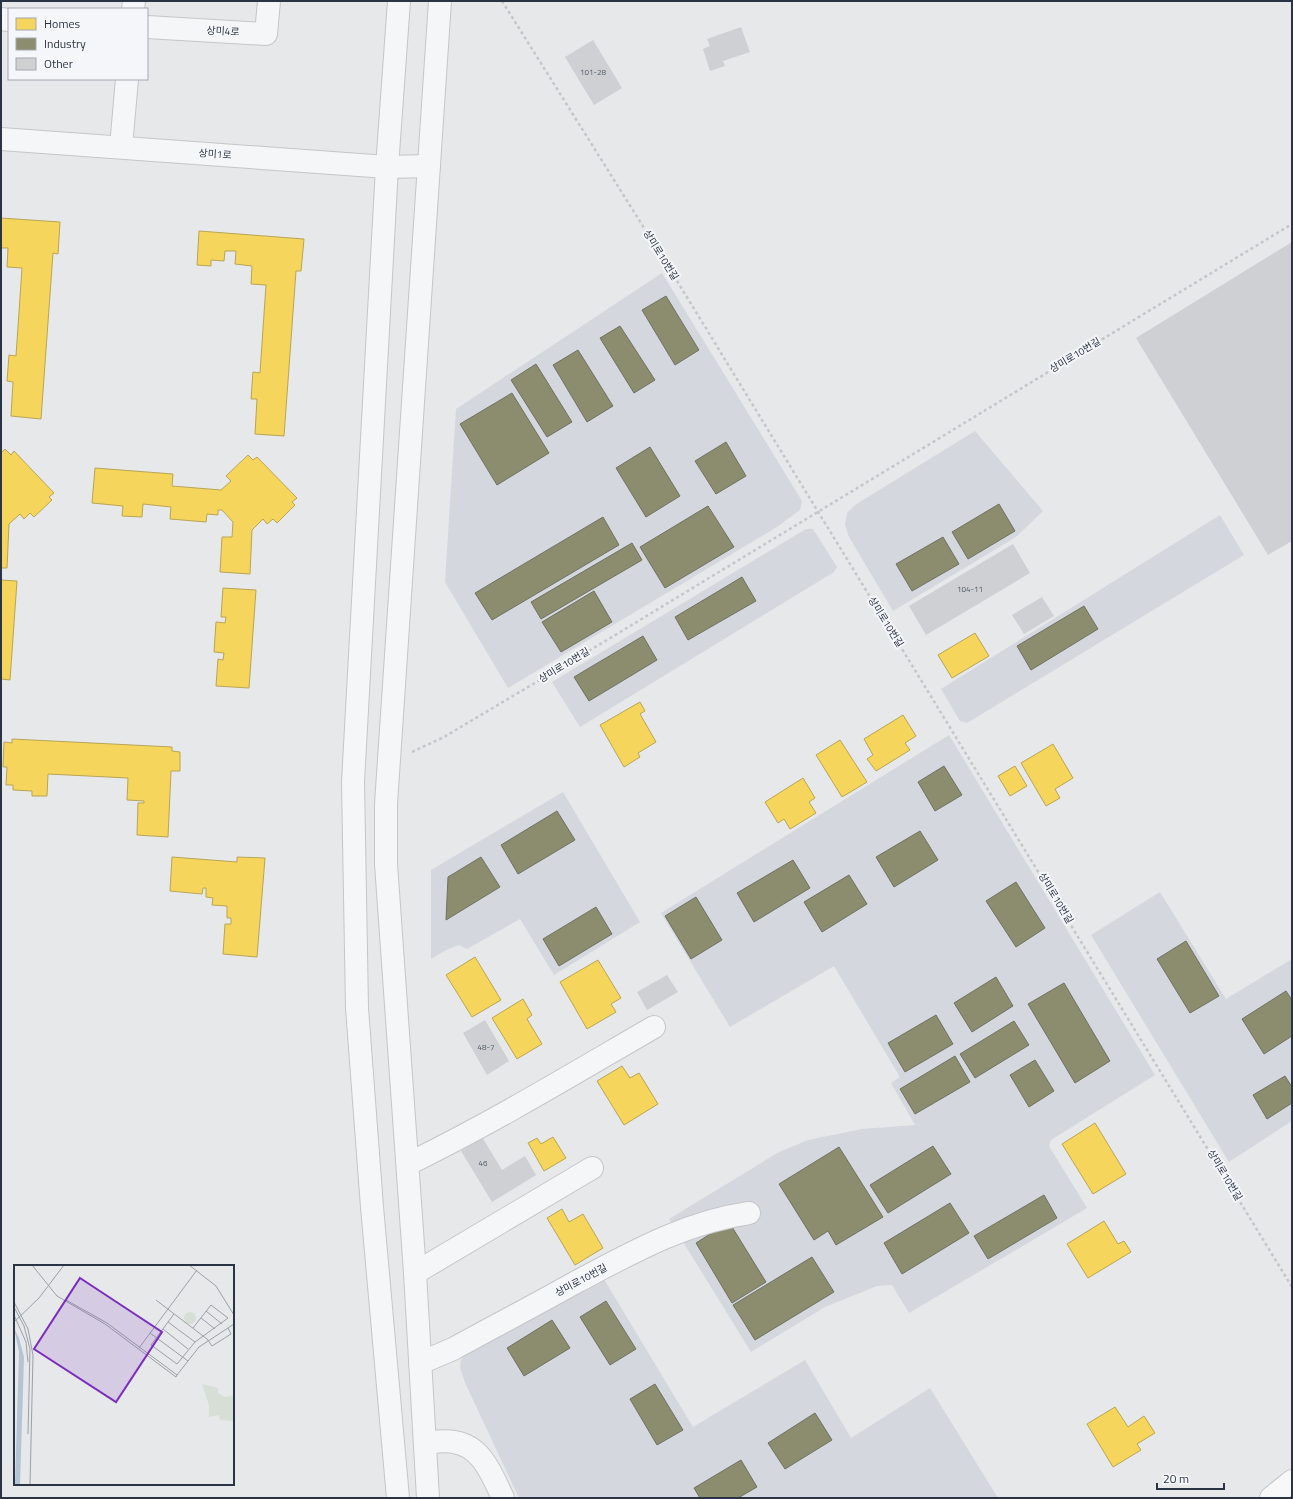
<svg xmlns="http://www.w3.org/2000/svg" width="1293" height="1499" viewBox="0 0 1293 1499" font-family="'Titillium Web','Noto Sans KR',sans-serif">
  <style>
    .built { fill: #d4d7dd }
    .homes { fill: #f6d55c; stroke: #b9a555 }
    .industry { fill: #8c8c6e; stroke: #6f7262 }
    .building { fill: #ced0d3 }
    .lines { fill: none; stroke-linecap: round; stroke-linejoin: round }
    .minor-casing { stroke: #c4c6c8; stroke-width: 24 }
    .major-casing { stroke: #c2c5c8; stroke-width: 24 }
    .path { stroke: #c5c6ca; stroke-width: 2.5; stroke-dasharray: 3 3; stroke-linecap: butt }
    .minor { stroke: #f5f6f7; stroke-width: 22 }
    .major { stroke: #f8f8f8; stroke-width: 22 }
    .labels { text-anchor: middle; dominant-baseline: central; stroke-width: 4; stroke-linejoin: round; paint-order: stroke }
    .number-label { font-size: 8px; fill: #545c69 }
    .street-label { font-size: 10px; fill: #2b3445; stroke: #f4f6f9 }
    .inset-road { fill: none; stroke: #9ba0a8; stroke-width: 1 }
    .view { fill: #7b2cbf; fill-opacity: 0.15; stroke: #7b2cbf; stroke-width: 2 }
    .inset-edge { fill: none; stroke: #2b3445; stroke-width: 2 }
  </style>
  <rect width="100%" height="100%" fill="#e6e8ea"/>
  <g class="built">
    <path d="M662,273L802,501L800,510L777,527L508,688L445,582L456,409Z"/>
    <path d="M975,431L1043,511L1016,537L893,611L849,537L845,525L847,513L855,505Z"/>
    <path d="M1220,515L1244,555L967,723L960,721L941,689Z"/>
    <path d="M806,529H813L837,567L834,572L580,727L552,682Z"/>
    <path d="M949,735L1155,1075L1051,1140L1049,1146L1087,1208L909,1313L892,1285L877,1286L825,1307L751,1352L669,1219L779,1152L808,1140L862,1129L915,1125L891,1083L900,1077L834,966L730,1027L661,913Z"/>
    <path d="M563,792L640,922L554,975L520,919L467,949L459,945L446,950L431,959V870Z"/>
    <path d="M1160,892L1226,999L1292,959V1121L1229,1162L1091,935Z"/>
    <path d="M602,1276L693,1427L805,1360L851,1438L930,1388L998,1498H519L466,1385L460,1368L461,1360L468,1352Z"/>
  </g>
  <g class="homes">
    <path d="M1,218L60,222L58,254L53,253L41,419L11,416L13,382L7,381L9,355L16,356L22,268L7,267L8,248H1Z"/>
    <path d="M199,231L304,239L301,271H296L284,436L255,434L257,399H251L253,372L260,373L266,285L251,284L252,266L235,264L236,251H225L224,261L211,260V266L197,265Z"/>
    <path d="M5,449L11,455L14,451L54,493L49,497L52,500L34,517L30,513L24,519L20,514L9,524L7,568H1V453Z"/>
    <path d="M248,455L253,460L257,457L297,498L292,502L295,505L277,523L273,519L267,524L263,519L252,530L250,574L220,572L222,537H232L233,522L222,510H218V515L207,514L206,522L170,519L171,507L143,504L142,517L122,516L123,506L92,503L95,468L173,474L172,486L221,490L231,481L226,476Z"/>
    <path d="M1,580L17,581L10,680L1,679Z"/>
    <path d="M223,588L256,590L249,688L216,686L218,659L223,660L224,653L214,652L216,622L225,623L226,617H221Z"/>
    <path d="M975,633L989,656L952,678L938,655Z"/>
    <path d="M640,702L645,711L640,714L656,742L638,753L640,757L624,767L600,725Z"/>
    <path d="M903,715L916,736L905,743L910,750L876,771L867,759L873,755L864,739Z"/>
    <path d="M12,739L172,747V751L180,752V771H171L168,837L137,835L138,803H144V801L127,800L128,778L48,774L47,796H32V791L13,790V785H6L7,767H3L4,742L12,743Z"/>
    <path d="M840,740L867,782L842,797L816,755Z"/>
    <path d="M1053,744L1073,778L1055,789L1060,798L1046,806L1021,763Z"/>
    <path d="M1015,766L1027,786L1010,796L998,776Z"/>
    <path d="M803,778L815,798L809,802L816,813L790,829L784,819L778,823L765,802Z"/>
    <path d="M172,857L237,862V857L265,858L257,957L223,954L225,924H231V918H227V906L212,905L213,898L206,897V888H203L202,894L170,891Z"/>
    <path d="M475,957L501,1000L472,1017L446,975Z"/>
    <path d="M598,960L621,998L611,1004L616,1012L587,1029L560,982Z"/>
    <path d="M523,999L532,1015L527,1019L542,1044L517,1059L492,1018Z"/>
    <path d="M622,1066L630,1078L639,1073L658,1104L624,1125L597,1081Z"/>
    <path d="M1095,1123L1126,1174L1093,1194L1062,1144Z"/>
    <path d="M553,1137L566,1158L544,1171L528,1143L537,1138L541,1144Z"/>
    <path d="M562,1209L569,1222L583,1214L603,1248L575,1265L547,1218Z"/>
    <path d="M1104,1221L1118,1244L1124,1241L1131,1252L1088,1278L1067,1244Z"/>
    <path d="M1115,1407L1128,1427L1144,1416L1155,1433L1137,1444L1141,1450L1113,1467L1087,1424Z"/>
  </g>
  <g class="industry">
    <path d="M666,296L699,350L675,365L642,310Z"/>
    <path d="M620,326L655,380L634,393L600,338Z"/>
    <path d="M578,350L613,406L587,422L553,365Z"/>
    <path d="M536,364L572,422L547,437L511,380Z"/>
    <path d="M512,393L549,453L497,485L460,424Z"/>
    <path d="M726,442L746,476L716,494L695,461Z"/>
    <path d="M650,447L680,496L646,517L616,468Z"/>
    <path d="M999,504L1015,531L968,559L952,532Z"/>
    <path d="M708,506L734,547L665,588L640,547Z"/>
    <path d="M603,517L619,545L492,620L475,593Z"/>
    <path d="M943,537L959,564L912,591L896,564Z"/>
    <path d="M632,543L642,560L541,619L531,602Z"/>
    <path d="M742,577L756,601L688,640L675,617Z"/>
    <path d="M594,591L612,622L561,652L542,622Z"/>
    <path d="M1084,606L1098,629L1031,670L1017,646Z"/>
    <path d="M643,636L657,660L589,701L574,677Z"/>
    <path d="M944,766L962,795L935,811L918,782Z"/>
    <path d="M557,811L575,840L518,874L501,845Z"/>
    <path d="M920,831L938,860L894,887L876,857Z"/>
    <path d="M481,857L500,887L446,920L448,877Z"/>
    <path d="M793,860L810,888L754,922L737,893Z"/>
    <path d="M849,875L867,904L822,932L804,902Z"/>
    <path d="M1016,882L1045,928L1016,947L986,901Z"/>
    <path d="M696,897L722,940L691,959L665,916Z"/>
    <path d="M596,907L612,934L559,966L543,939Z"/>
    <path d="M1186,941L1219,996L1190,1013L1157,959Z"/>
    <path d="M996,977L1013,1006L972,1032L954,1003Z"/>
    <path d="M1064,983L1110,1061L1075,1083L1028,1004Z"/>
    <path d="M1286,991L1292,1000V1036L1264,1054L1242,1019Z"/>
    <path d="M936,1015L953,1044L905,1072L888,1043Z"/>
    <path d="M1014,1021L1029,1045L975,1078L960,1054Z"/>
    <path d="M955,1056L970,1082L915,1114L900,1089Z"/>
    <path d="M1035,1060L1054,1091L1029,1107L1010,1075Z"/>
    <path d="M1285,1076L1292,1087V1103L1267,1119L1253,1095Z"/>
    <path d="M933,1146L951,1174L888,1213L870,1185Z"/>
    <path d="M839,1147L883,1217L836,1245L828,1231L814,1240L779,1184Z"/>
    <path d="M1044,1195L1057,1218L988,1259L974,1236Z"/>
    <path d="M950,1203L969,1233L902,1274L884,1243Z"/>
    <path d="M729,1222L766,1282L732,1303L696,1243Z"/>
    <path d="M812,1257L834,1292L755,1340L733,1305Z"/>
    <path d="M606,1301L636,1349L610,1365L580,1317Z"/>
    <path d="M552,1320L570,1348L524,1376L507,1348Z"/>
    <path d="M655,1384L683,1430L657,1445L630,1399Z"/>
    <path d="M815,1413L832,1440L785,1469L768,1443Z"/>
    <path d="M741,1460L757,1487L738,1498H700L694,1488Z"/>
  </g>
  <g class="building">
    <path d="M741,27L750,52L723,61L725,66L710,71L703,49L710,46L707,39Z"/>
    <path d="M593,40L622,88L594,105L565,57Z"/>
    <path d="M1292,242V541L1268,555L1136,338Z"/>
    <path d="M1013,544L1030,573L926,635L909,606Z"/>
    <path d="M1042,597L1054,616L1024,634L1012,615Z"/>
    <path d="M667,975L678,992L647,1010L637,992Z"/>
    <path d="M485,1020L509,1061L487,1075L463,1033Z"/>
    <path d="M482,1137L502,1170L525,1156L536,1175L492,1202L461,1151Z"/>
  </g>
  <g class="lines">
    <defs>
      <g id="minor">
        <path d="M133,9L134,1"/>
        <path d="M1,19L9,20"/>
        <path d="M147,27L266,34L269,1"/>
        <path d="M1,139L387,167L429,166"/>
        <path d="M121,147L127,79"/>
        <path d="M408,1164C492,1123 573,1074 654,1027"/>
        <path d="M415,1273L592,1168"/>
        <path d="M420,1363L453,1349C495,1326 537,1304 578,1281C633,1252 686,1222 749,1213"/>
        <path d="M425,1443C434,1442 445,1440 454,1442C482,1446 492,1475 503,1498"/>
        <path d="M398,1498L372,1207L357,1008L353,782L387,167L399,1"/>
        <path d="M428,1498L415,1273L386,864V804L440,1"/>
      </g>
      <path id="major" d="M1271,1498L1292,1481"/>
    </defs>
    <use href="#minor" class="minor-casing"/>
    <use href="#major" class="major-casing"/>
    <g class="path">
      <path d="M502,1L666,263L1292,1287"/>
      <path d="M412,752L444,737L607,640L1292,224"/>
    </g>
    <use href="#minor" class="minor"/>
    <use href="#major" class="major"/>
  </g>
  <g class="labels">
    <g class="number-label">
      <text x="593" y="72">101-28</text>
      <text x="970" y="589">104-11</text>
      <text x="486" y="1047">48-7</text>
      <text x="483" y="1163">46</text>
    </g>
    <g class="street-label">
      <text transform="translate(223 31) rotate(3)">상미4로</text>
      <text transform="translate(215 154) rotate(4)">상미1로</text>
      <text transform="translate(661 255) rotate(58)">상미로10번길</text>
      <text transform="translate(1075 355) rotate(-31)">상미로10번길</text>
      <text transform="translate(886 622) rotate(58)">상미로10번길</text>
      <text transform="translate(564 665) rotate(-31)">상미로10번길</text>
      <text transform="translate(1056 898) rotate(59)">상미로10번길</text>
      <text transform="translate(1225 1175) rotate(59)">상미로10번길</text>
      <text transform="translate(581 1280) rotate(-28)">상미로10번길</text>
    </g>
  </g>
  <g transform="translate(14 1265)">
    <rect width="220" height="220" fill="#e6e8ea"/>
    <path d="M170 53a6 6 0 1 1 12 0a6 6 0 1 1-12 0ZM188,119L204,123V128L211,132L220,130V156L206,155L205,150L195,152V140Z" fill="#d6ded6"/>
    <path d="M0,63L5,73L10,92L6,220H1L5,87Z" fill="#b4c4d5"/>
    <path class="inset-road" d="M18,0L43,31L91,59L162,112L163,110M175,0L202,21L220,50M52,35L93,58L163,110M142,35L193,74L198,81L217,69L214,63M0,37L14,64L19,90L16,220M0,42L10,61L16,84L14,169M192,46L208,59M160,49L137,80L163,99L181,77L214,53L197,40L179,63M0,50L12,77L14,97M187,53L201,64M0,57L25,33L50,0M154,57L181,77M149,64L174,84M136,68L174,96M125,83L183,5M163,110L185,82L220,59"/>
    <path class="view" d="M66,13L148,67L102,137L20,84Z"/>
    <rect width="220" height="220" class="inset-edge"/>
  </g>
  <rect width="1293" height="1499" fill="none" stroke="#2b3445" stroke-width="4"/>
  <rect x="8" y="8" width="140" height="72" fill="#f4f6f9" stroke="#a4a8b1"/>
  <rect x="16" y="18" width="20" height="12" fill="#f6d55c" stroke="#a4a8b1"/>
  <text x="44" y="28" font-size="12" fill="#2b3445">Homes</text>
  <rect x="16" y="38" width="20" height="12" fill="#8c8c6e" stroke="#a4a8b1"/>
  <text x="44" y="48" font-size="12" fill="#2b3445">Industry</text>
  <rect x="16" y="58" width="20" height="12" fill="#ced0d3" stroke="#a4a8b1"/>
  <text x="44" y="68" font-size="12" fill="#2b3445">Other</text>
  <path d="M1157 1483v6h67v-6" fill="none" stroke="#2b3445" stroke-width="2"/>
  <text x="1163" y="1483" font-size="12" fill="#2b3445" stroke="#f4f6f9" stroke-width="3" paint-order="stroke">20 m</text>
</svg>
